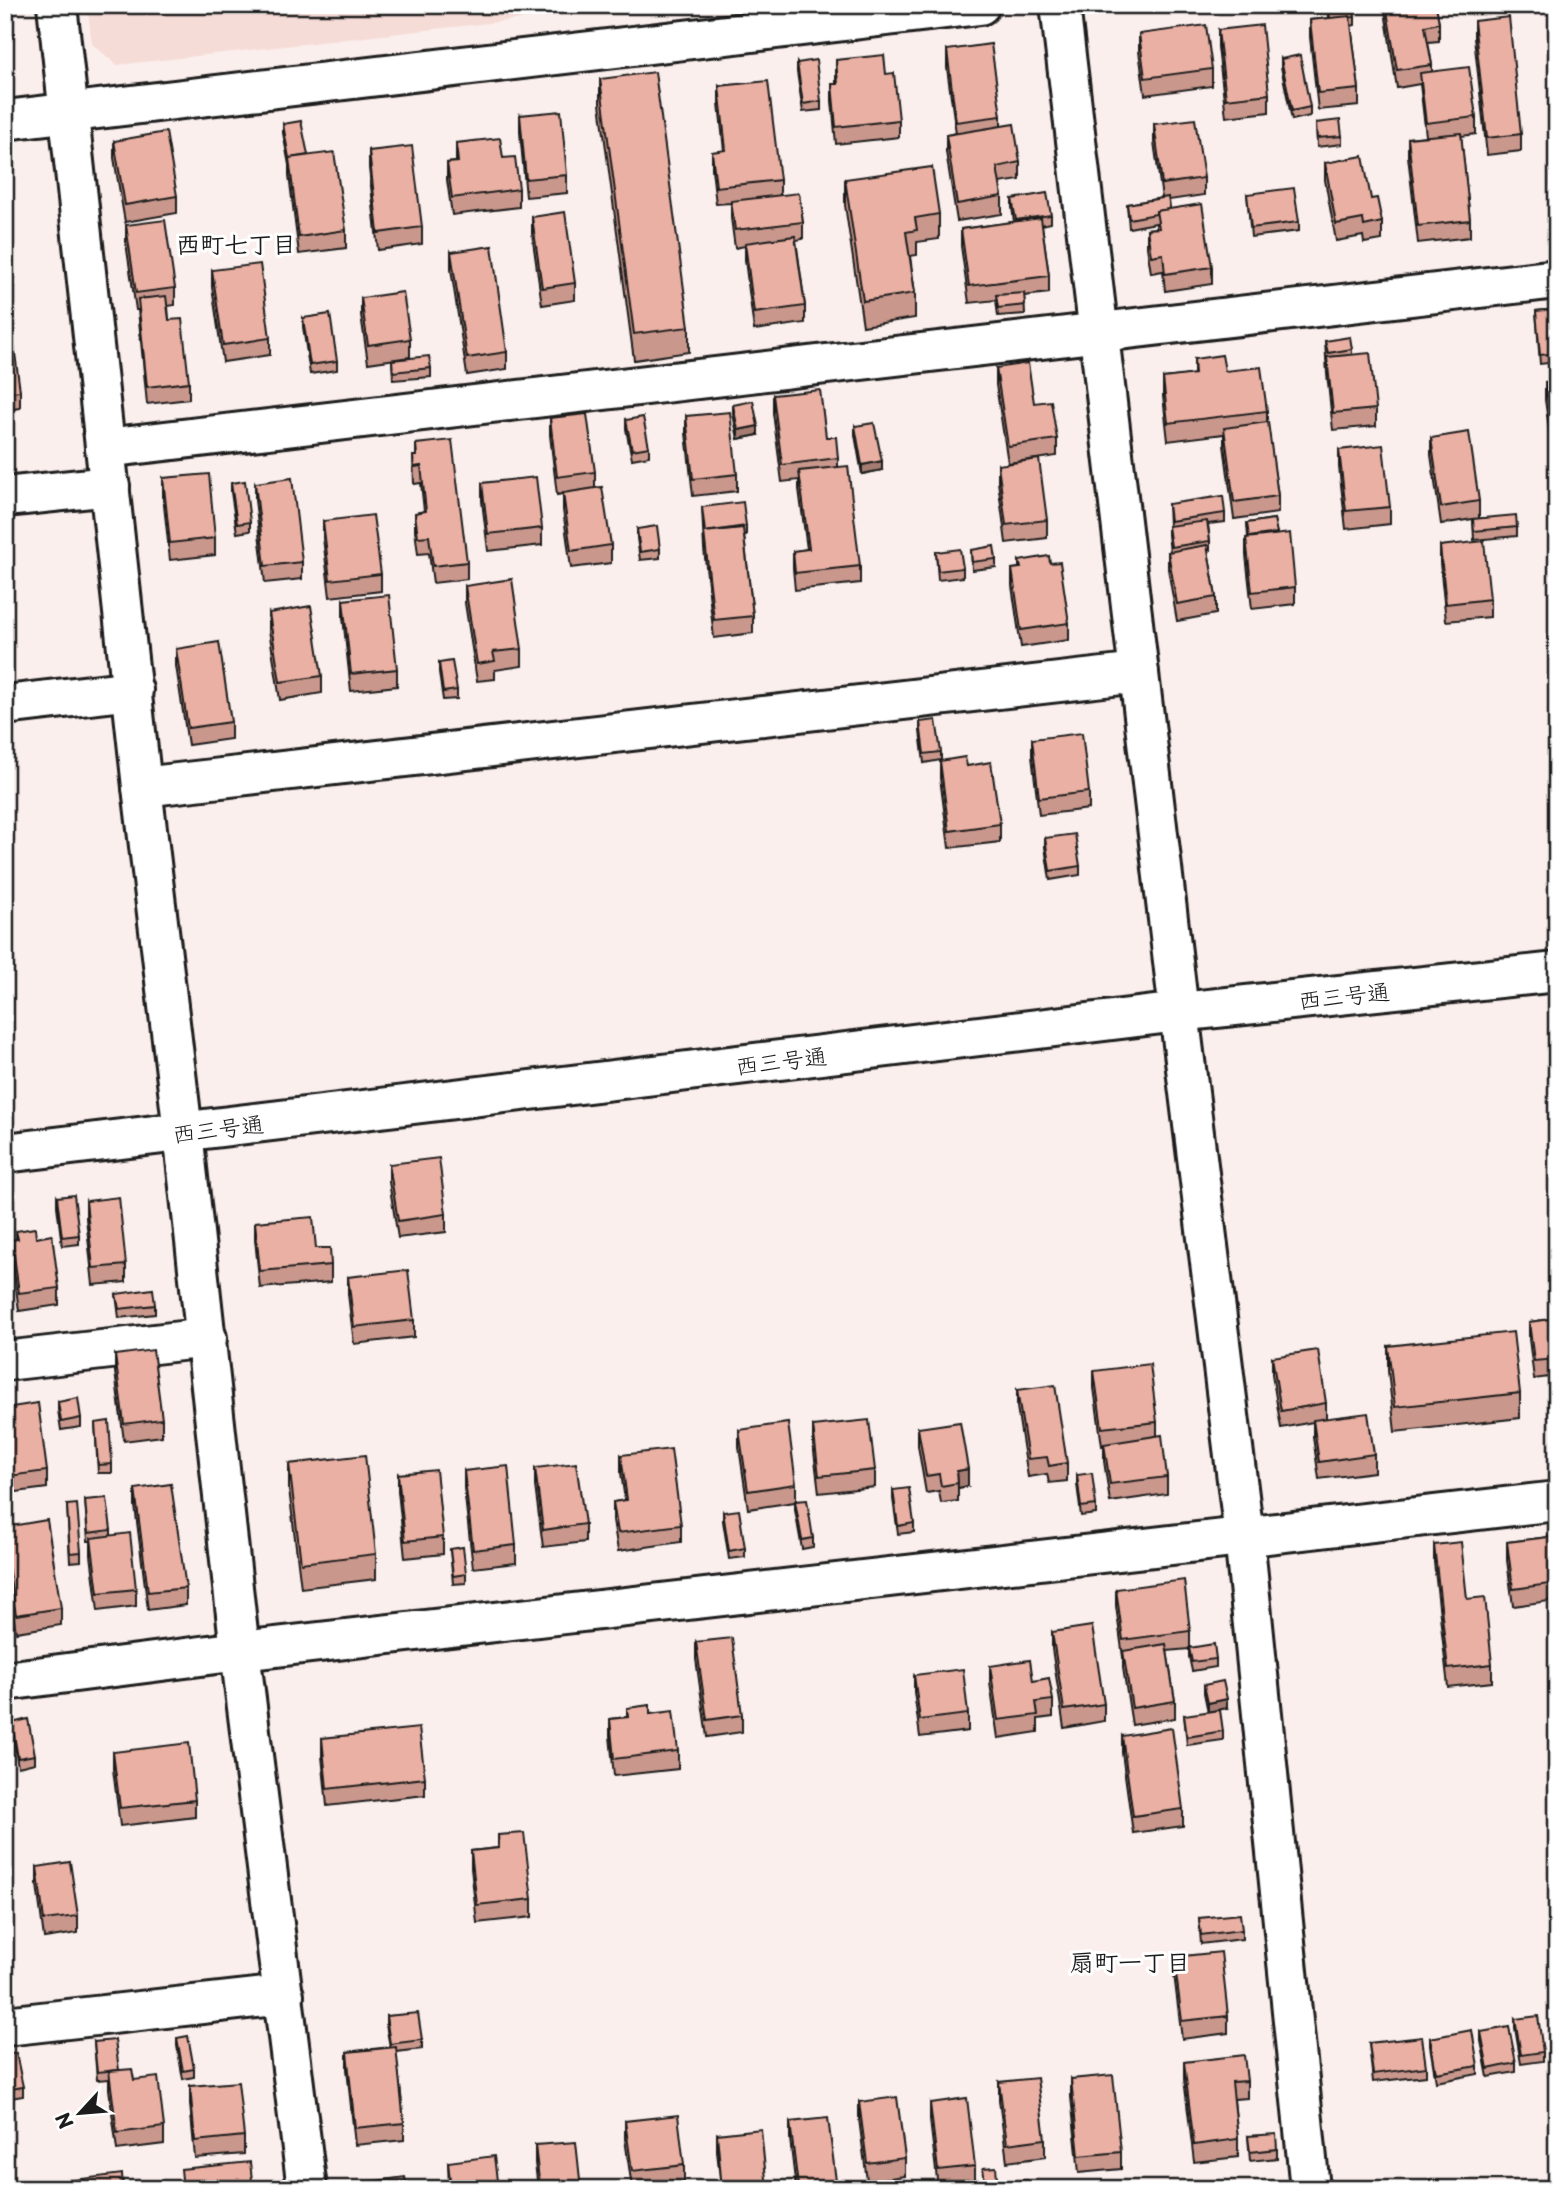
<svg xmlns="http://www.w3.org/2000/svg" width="1562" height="2194" viewBox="0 0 1562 2194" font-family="'Playpen Sans','Klee One',sans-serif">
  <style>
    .built { fill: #f6dcd7 }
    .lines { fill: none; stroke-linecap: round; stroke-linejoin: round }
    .minor-casing { stroke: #1c1c1c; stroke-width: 44 }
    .tertiary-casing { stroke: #1c1c1c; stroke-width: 44 }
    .minor { stroke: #fff; stroke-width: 38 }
    .tertiary { stroke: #fff; stroke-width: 38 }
    .wall { fill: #c9978c; stroke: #1c1c1c; stroke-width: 2 }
    .shaded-wall { fill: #a47b72; stroke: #1c1c1c; stroke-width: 2 }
    .building { fill: #eab0a3; stroke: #1c1c1c; stroke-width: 2 }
    .labels { text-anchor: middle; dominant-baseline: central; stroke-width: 6; stroke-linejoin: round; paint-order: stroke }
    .street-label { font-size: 23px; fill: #1c1c1c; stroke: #fff }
    .neighbourhood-label { font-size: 24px; font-weight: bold; fill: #1c1c1c; stroke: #fff }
  </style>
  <rect width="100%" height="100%" fill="#fbefed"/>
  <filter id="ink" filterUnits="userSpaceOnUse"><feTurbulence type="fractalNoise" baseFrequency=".0143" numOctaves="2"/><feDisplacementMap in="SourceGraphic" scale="14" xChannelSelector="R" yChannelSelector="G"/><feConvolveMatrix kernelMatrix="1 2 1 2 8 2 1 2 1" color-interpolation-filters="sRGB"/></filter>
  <g filter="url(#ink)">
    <path class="built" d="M87,5H648L117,65L92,44Z"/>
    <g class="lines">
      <defs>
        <g id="minor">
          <path d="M1060,5L1179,1012L1244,1536L1310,2189"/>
          <path d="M5,120L980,5"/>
          <path d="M105,448L1557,279"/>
          <path d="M5,497L110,486"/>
          <path d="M5,705L133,690"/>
          <path d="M142,787L1139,673"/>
          <path d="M183,1132L240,1651L307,2189"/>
          <path d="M5,1361L207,1338"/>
          <path d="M5,1681L240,1651L1557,1501"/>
          <path d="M5,2026L284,1995"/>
        </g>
        <g id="tertiary">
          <path d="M57,5L142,787L183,1132"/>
          <path d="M5,1153L1179,1012L1557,972"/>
        </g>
      </defs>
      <use href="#minor" class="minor-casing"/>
      <use href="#tertiary" class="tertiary-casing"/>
      <use href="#minor" class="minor"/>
      <use href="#tertiary" class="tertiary"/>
    </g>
    <g class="wall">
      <path d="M1328,5L1355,17V25L1351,26L1359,89V106L1318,110L1310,37V20L1329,18Z"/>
      <path d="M1384,5H1436L1439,23V41L1428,42L1432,65V72L1476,117V134L1461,136L1470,220V237L1418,243L1408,156V138L1426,136L1420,84L1397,88Z"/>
      <path d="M1474,21L1521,134V151L1487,155L1474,38Z"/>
      <path d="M1218,30L1269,94V112L1226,117L1218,47Z"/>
      <path d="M1139,34L1212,69V86L1145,95L1139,51Z"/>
      <path d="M947,50L1001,116V126L1020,162V180L999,183L1002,196V214L957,221L946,152V135L956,133L947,68Z"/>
      <path d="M1281,59L1310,107V116L1292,120L1281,67Z"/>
      <path d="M836,60L886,74L899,120V137L836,144L832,101V84H836Z"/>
      <path d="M797,63L821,101V110L803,112L797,72Z"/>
      <path d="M600,79L689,327V352L634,360L600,104Z"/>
      <path d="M719,86L780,180V195L803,222V239L796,240L805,306V323L754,330L745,260V246L735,248L731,218V203L716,204L712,169V152L724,151L719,103Z"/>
      <path d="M520,115L567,175V193L526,197L520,132Z"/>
      <path d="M1316,123L1342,136V144L1317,147Z"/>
      <path d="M283,124L308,155L346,230V248L299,254L289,175V165L283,133Z"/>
      <path d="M1154,124L1204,178V195L1169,200L1170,209L1212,267V284L1165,291L1163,271L1151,273L1147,247V229L1156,228V223L1129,228L1127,204L1162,198L1154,142Z"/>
      <path d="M114,141L177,196V213L125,222L114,158Z"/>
      <path d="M456,143L503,158L519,189V207L452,215L447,180V163L456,162Z"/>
      <path d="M369,151L422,227V244L378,250L369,168Z"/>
      <path d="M1325,163L1371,199L1382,222V240L1364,243L1363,236L1336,241L1325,180Z"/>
      <path d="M1557,167V219L1551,185V168Z"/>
      <path d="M845,179L939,214V239L917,242V255L910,256L915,293V318L863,326L845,205Z"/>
      <path d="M1247,194L1299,222V231L1251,237Z"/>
      <path d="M1012,199L1051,215V223L1042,225L1049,276V293L1024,296L1025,314L998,316L996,300L969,303L961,246V229L1014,222L1012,207Z"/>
      <path d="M532,217L575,283V300L542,305L532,234Z"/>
      <path d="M126,225L175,288V305L168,306L169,320L189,382V399L147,404L138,310H136L126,243Z"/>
      <path d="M451,252L507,352V369L467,375L451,269Z"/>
      <path d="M212,270L270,338V355L223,362L212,287Z"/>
      <path d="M361,298L410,339V357L368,363L361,315Z"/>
      <path d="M1557,309V362L1540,364L1536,311Z"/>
      <path d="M303,318L337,361V370L310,374L303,327Z"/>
      <path d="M5,324L20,391V408L5,410Z"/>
      <path d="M1325,341L1352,349V354L1376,409V426L1333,430L1327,374Z"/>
      <path d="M1194,359L1225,371L1267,411V422L1278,496V513L1234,519L1224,445V434L1168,441L1163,396V378L1194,375Z"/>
      <path d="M392,360L431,368V377L393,380Z"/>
      <path d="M996,368L1034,403L1057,439V456L1008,463L996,385Z"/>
      <path d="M1557,381V463H1554L1545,400V382Z"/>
      <path d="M773,395L838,458V467L860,566V583L795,590L793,568V551L807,549L799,489V480L782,482L773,413Z"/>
      <path d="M733,405L758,435L738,439L733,414Z"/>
      <path d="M686,416L737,474V491L693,496L686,433Z"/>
      <path d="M550,418L595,472V488L611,545V563L571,568L563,510V494L557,495L550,435Z"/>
      <path d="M626,420L649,447V456L632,459L626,429Z"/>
      <path d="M855,426L882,470L862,474L855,435Z"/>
      <path d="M1431,438L1479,501V518L1517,527V536L1474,540L1473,519L1441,524L1431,455Z"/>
      <path d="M416,444L467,562V579L433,583L429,553L418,554L415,530V513L424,511L421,483L414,484L413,456H416Z"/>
      <path d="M1339,450L1390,507V524L1346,529L1339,467Z"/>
      <path d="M998,465L1047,520V538L1006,543L998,482Z"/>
      <path d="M163,478L215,538V555L170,560L163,496Z"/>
      <path d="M231,483L250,522V531L237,533L231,492Z"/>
      <path d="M255,483L302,562V579L265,583L255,500Z"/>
      <path d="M482,483L542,528V545L488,551L482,501Z"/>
      <path d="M1168,504L1225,513V522L1208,524L1210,541V550H1208L1216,597V614L1177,621L1168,569V552H1170L1168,535V526H1169Z"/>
      <path d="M702,507L746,526V535H744L753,616V633L714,638L704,549Z"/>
      <path d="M1274,519L1277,535L1295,587V604L1252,609L1246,555V538H1248L1247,523Z"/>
      <path d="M323,521L381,574V591L330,597L323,538Z"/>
      <path d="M637,529L660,549V558L640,560L637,538Z"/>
      <path d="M1440,546L1490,599V617L1446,621L1440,563Z"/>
      <path d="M971,550L996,559V567L972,570Z"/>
      <path d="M936,552L963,568V577L938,580Z"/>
      <path d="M1019,561L1069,623V640L1021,647L1012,586V569L1019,568Z"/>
      <path d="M465,586L522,649V666L495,670V679L477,681L465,603Z"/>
      <path d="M343,600L397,669V686L351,691L343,617Z"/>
      <path d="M269,613L322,676V693L280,700L269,630Z"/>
      <path d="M176,649L231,722V739L188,745L176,666Z"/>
      <path d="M439,663L457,690V699L443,700L439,672Z"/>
      <path d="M920,722L941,752V760L924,763L920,731Z"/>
      <path d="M1032,739L1089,792V809L1039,815L1032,756Z"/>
      <path d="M940,761L967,766L1000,824V842L949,848L940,778Z"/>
      <path d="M1045,838L1080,866V875L1050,880L1045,847Z"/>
      <path d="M389,1164L446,1214V1232L398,1238L389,1182Z"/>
      <path d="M57,1197L79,1235V1244L62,1246L57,1206Z"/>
      <path d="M86,1201L126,1265V1282L93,1285L86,1218Z"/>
      <path d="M255,1222L316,1248L331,1265V1282L260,1288L255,1239Z"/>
      <path d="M16,1231L36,1238L59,1288V1305L19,1311L12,1257V1240L16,1239Z"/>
      <path d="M348,1277L414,1320V1337L354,1344L348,1294Z"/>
      <path d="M116,1294L155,1305V1314L119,1318Z"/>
      <path d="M1557,1318V1376L1534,1379L1529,1339V1322Z"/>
      <path d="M1388,1346L1520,1393V1418L1395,1432L1388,1371Z"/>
      <path d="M115,1355L162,1419V1436L124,1441L115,1372Z"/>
      <path d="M1272,1357L1326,1403V1418L1374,1454V1472L1319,1479L1313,1437V1422L1281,1428L1272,1374Z"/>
      <path d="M1094,1371L1157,1422V1436L1167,1477V1494L1110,1502L1104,1461V1445L1102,1446L1094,1388Z"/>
      <path d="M1017,1390L1067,1463V1481L1049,1483L1047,1474L1028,1477L1017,1407Z"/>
      <path d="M58,1402L81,1418V1427L61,1430L58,1410Z"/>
      <path d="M5,1408L47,1471V1488L9,1493L5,1467Z"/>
      <path d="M95,1423L112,1464V1473H98Z"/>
      <path d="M813,1426L875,1470V1487L819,1493L813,1443Z"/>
      <path d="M918,1428L968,1486L958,1488V1501L941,1503L939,1491L926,1493L918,1446Z"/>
      <path d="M739,1430L796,1484V1501L813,1538V1547L802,1549L795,1510V1502L748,1509L739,1447Z"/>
      <path d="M621,1455L681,1525V1542L618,1551L613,1520V1502L625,1500L621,1473Z"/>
      <path d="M289,1464L376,1554V1579L301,1588L289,1489Z"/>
      <path d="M535,1468L585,1524V1542L543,1547L535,1486Z"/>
      <path d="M464,1471L516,1545V1563L473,1568L464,1488Z"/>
      <path d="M398,1474L443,1537V1554L405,1558L398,1491Z"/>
      <path d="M1077,1475L1096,1505V1514L1081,1516L1077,1484Z"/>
      <path d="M135,1489L186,1588V1605L148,1610L135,1506Z"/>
      <path d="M893,1490L914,1523V1532L898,1534L893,1499Z"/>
      <path d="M85,1500L111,1530V1535L136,1589V1606L98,1611L91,1555V1541H88Z"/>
      <path d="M67,1505L81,1552V1561L70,1562Z"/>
      <path d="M723,1512L745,1548V1557L729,1559L723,1521Z"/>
      <path d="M5,1527L61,1608V1625L16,1632L5,1566Z"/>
      <path d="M1557,1536V1600L1513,1606L1507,1560V1542Z"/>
      <path d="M1434,1545L1467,1599L1492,1664V1682L1448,1687L1434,1562Z"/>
      <path d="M450,1549L466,1574V1583L453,1584Z"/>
      <path d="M1116,1589L1190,1631V1648L1216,1659V1667L1192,1671L1189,1657V1649L1167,1651L1175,1701V1718L1132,1725L1123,1668V1657L1116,1606Z"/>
      <path d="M1052,1632L1104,1704V1721L1064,1728L1052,1649Z"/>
      <path d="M696,1642L742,1715V1732L707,1737L696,1659Z"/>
      <path d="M990,1666L1033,1681L1053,1700V1717L1038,1719V1732L998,1738L990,1683Z"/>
      <path d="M914,1675L968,1714V1731L920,1737L914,1692Z"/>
      <path d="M1204,1685L1227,1708L1208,1712L1204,1693Z"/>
      <path d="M627,1708L650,1714L678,1751V1769L614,1776L610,1736V1719L627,1717Z"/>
      <path d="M1184,1715L1223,1731V1740L1187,1745Z"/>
      <path d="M12,1723L35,1755V1763L18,1767L12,1731Z"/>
      <path d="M1122,1736L1183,1809V1826L1133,1833L1122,1753Z"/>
      <path d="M322,1738L425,1778V1795L327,1806L322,1756Z"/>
      <path d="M113,1752L195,1800V1817L120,1826L113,1769Z"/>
      <path d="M498,1835L532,1899V1917L477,1923L471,1868V1851L498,1848Z"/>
      <path d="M37,1867L78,1916V1933L44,1938L37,1885Z"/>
      <path d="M1199,1918L1242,1930V1939L1201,1944Z"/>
      <path d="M1174,1957L1228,2016V2033L1182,2039L1174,1974Z"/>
      <path d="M386,2016L422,2040V2049L396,2052L404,2123V2140L355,2145L347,2069V2052L390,2047L386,2025Z"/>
      <path d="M1515,2019L1543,2052V2061L1521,2064L1515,2028Z"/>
      <path d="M1481,2032L1516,2063V2072L1488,2077L1481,2041Z"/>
      <path d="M177,2038L194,2069V2077L183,2079L177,2046Z"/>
      <path d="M1430,2038L1478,2066V2074L1436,2082L1430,2046Z"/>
      <path d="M94,2042L119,2070L134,2080L164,2127V2144L117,2150L109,2089V2079L97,2080Z"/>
      <path d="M1369,2043L1426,2067V2076L1373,2082Z"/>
      <path d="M5,2055L23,2087V2096L5,2099Z"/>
      <path d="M1184,2062L1247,2081V2098L1234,2099L1238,2139V2157L1194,2162L1184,2079Z"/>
      <path d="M1071,2079L1121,2152V2169L1079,2173L1071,2097Z"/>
      <path d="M999,2082L1045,2139V2157L1007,2162L999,2100Z"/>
      <path d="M190,2086L244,2136V2154L195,2158L190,2104Z"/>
      <path d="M859,2102L905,2158V2176L867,2181L859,2119Z"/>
      <path d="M930,2103L975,2166V2183L938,2188L930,2120Z"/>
      <path d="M625,2121L684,2165V2182L632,2188L625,2139Z"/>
      <path d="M790,2122L836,2181V2189H796L790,2139Z"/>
      <path d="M5,2130L9,2161V2178H5Z"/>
      <path d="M717,2134L767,2189H721L717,2151Z"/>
      <path d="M1248,2136L1277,2149V2158L1250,2161Z"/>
      <path d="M535,2145L581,2189H538L535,2163Z"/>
      <path d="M448,2162L498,2189H449Z"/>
    </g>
    <g class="shaded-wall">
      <path d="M758,426V435L738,439V430Z"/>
      <path d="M882,461V470L862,474V465Z"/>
      <path d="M968,1469V1486L958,1488L957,1471Z"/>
      <path d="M1227,1699V1708L1208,1712V1703Z"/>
    </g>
    <g class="building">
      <path d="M1328,5H1353L1355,17L1330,18Z"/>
      <path d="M1386,5H1436L1439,23L1425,26L1432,65L1397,70Z"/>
      <path d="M1350,16L1359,89L1318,93L1310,20Z"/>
      <path d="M1509,17L1521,134L1487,138L1474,21Z"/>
      <path d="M1206,25L1212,69L1145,78L1139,34Z"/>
      <path d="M1262,25L1269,94L1226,99L1218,30Z"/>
      <path d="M991,44L1001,116L956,122L947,50Z"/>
      <path d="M884,55L886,74L894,73L899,120L836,127L832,84H838L836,60Z"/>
      <path d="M1300,55L1310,107L1292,111L1281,59Z"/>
      <path d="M816,60L821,101L803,104L797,63Z"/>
      <path d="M1469,67L1476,117L1426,123L1420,73Z"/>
      <path d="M655,72L689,327L634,334L600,79Z"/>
      <path d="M768,81L780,180L716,187L712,152L726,150L719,86Z"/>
      <path d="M561,111L567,175L526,179L520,115Z"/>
      <path d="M1195,119L1204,178L1162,184L1154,124Z"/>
      <path d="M1340,120L1342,136L1317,138L1316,123Z"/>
      <path d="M301,121L308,155L289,158L283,124Z"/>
      <path d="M1014,124L1020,162L997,167L1002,196L957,204L946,135Z"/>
      <path d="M166,132L177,196L125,205L114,141Z"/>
      <path d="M1461,133L1470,220L1418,226L1408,138Z"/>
      <path d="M500,138L503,158L515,157L519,189L452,198L447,163L458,162L456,143Z"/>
      <path d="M412,146L422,227L378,233L369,151Z"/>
      <path d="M334,152L346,230L299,237L289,158Z"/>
      <path d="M1363,156L1371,199L1377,198L1382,222L1364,226L1363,219L1336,224L1325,163Z"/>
      <path d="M932,167L939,214L915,218L917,230L906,232L915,293L863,301L845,179Z"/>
      <path d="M1557,167V202L1551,168Z"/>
      <path d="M1294,188L1299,222L1251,228L1247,194Z"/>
      <path d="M799,193L803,222L735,230L731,201Z"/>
      <path d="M1047,193L1051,215L1016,220L1012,199Z"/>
      <path d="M1168,197L1170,209L1156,211V214L1129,219L1127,204Z"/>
      <path d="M1202,204L1212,267L1165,274L1163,254L1151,256L1147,229L1159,228L1156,211Z"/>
      <path d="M565,212L575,283L542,288L532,217Z"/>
      <path d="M1041,218L1049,276L969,286L961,229Z"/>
      <path d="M165,220L175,288L136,293L126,225Z"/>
      <path d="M795,236L805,306L754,313L745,243Z"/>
      <path d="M492,246L507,352L467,358L451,252Z"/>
      <path d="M260,264L270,338L223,345L212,270Z"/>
      <path d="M403,292L410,339L368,345L361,298Z"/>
      <path d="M1024,293L1025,305L998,308L996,295Z"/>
      <path d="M166,296L169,320L182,319L189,382L147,387L138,299Z"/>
      <path d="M1557,309V353L1540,355L1536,311Z"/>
      <path d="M330,314L337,361L310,365L303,318Z"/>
      <path d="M11,323L20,391L5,393V324Z"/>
      <path d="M1350,337L1352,349L1328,353L1325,341Z"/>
      <path d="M1370,353L1376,409L1333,413L1327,357Z"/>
      <path d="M1222,355L1225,371L1261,367L1267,411L1168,423L1163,378L1195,374L1194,359Z"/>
      <path d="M429,356L431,368L393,372L392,360Z"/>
      <path d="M1028,363L1034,403L1051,401L1057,439L1008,446L996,368Z"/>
      <path d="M1557,381V446H1554L1545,382Z"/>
      <path d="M820,390L826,437H836L838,458L782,465L773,395Z"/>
      <path d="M753,401L758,426L738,430L733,405Z"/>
      <path d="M730,412L737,474L693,479L686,416Z"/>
      <path d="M587,414L595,472L557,477L550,418Z"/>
      <path d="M643,417L649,447L632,450L626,420Z"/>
      <path d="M1268,422L1278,496L1234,502L1224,428Z"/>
      <path d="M874,423L882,461L862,465L855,426Z"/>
      <path d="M1469,432L1479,501L1441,507L1431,438Z"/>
      <path d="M452,440L467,562L433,566L429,536L418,537L415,513L426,511L421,466L414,467L413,456H417L416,444Z"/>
      <path d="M1383,445L1390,507L1346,511L1339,450Z"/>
      <path d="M1039,459L1047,520L1006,525L998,465Z"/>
      <path d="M848,466L860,566L795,573L793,551L809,549L799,471Z"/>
      <path d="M209,474L215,538L170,543L163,478Z"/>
      <path d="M536,477L542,528L488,534L482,483Z"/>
      <path d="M292,478L302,562L265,566L255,483Z"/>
      <path d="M245,481L250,522L237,524L231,483Z"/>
      <path d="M602,487L611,545L571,551L563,493Z"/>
      <path d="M1223,496L1225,513L1170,521L1168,504Z"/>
      <path d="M743,502L746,526L705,532L702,507Z"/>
      <path d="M373,515L381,574L330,580L323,521Z"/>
      <path d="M1516,515L1517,527L1474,531L1473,519Z"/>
      <path d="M1274,519L1277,533L1249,537L1247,523Z"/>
      <path d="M1207,521L1210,541L1171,547L1168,526Z"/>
      <path d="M657,526L660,549L640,552L637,529Z"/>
      <path d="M743,528L753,616L714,620L704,532Z"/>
      <path d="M1290,533L1295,587L1252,592L1246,538Z"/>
      <path d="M1484,541L1490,599L1446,604L1440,546Z"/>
      <path d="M1207,545L1216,597L1177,604L1168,552Z"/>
      <path d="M994,546L996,559L972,562L971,550Z"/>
      <path d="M960,549L963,568L938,571L936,552Z"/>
      <path d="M1049,556L1050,563L1060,562L1069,623L1021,630L1012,569L1021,568L1019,561Z"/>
      <path d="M512,579L522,649L493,652L495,661L477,664L465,586Z"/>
      <path d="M389,595L397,669L351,674L343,600Z"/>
      <path d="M311,606L322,676L280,682L269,613Z"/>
      <path d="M219,642L231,722L188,728L176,649Z"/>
      <path d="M452,661L457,690L443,692L439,663Z"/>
      <path d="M936,720L941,752L924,754L920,722Z"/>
      <path d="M1082,733L1089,792L1039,798L1032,739Z"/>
      <path d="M965,757L967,766L991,762L1000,824L949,831L940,761Z"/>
      <path d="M1075,834L1080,866L1050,871L1045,838Z"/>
      <path d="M439,1158L446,1214L398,1221L389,1164Z"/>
      <path d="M74,1195L79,1235L62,1237L57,1197Z"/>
      <path d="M119,1197L126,1265L93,1268L86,1201Z"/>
      <path d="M313,1217L316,1248H330L331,1265L260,1271L255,1222Z"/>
      <path d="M35,1228L36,1238L52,1235L59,1288L19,1293L12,1240L18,1239L16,1231Z"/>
      <path d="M408,1270L414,1320L354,1327L348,1277Z"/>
      <path d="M153,1289L155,1305L119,1309L116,1294Z"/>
      <path d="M1557,1318V1359L1534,1361L1529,1322Z"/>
      <path d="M1513,1332L1520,1393L1395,1407L1388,1346Z"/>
      <path d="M153,1350L162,1419L124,1424L115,1355Z"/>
      <path d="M1318,1350L1326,1403L1281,1411L1272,1357Z"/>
      <path d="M1150,1364L1157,1422L1102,1428L1094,1371Z"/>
      <path d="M1055,1385L1067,1463L1049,1466L1047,1457L1028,1459L1017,1390Z"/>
      <path d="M78,1398L81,1418L61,1422L58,1402Z"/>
      <path d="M38,1403L47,1471L9,1476L5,1449V1408Z"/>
      <path d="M1368,1413L1374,1454L1319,1462L1313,1420Z"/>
      <path d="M869,1420L875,1470L819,1476L813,1426Z"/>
      <path d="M109,1421L112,1464L98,1465L95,1423Z"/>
      <path d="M960,1422L968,1469L957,1471L958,1483L941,1486L939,1474L926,1476L918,1428Z"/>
      <path d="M788,1423L796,1484L748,1491L739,1430Z"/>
      <path d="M1162,1435L1167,1477L1110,1484L1104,1444Z"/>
      <path d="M671,1449L681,1525L618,1533L613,1502L627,1500L621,1455Z"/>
      <path d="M365,1455L376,1554L301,1563L289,1464Z"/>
      <path d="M576,1463L585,1524L543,1530L535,1468Z"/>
      <path d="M508,1466L516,1545L473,1550L464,1471Z"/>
      <path d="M436,1470L443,1537L405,1541L398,1474Z"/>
      <path d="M1092,1473L1096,1505L1081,1507L1077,1475Z"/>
      <path d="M171,1484L186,1588L148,1592L135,1489Z"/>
      <path d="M909,1488L914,1523L898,1526L893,1490Z"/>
      <path d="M107,1498L111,1530L88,1533L85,1500Z"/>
      <path d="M807,1500L813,1538L802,1540L795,1501Z"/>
      <path d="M77,1504L81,1552L70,1553L67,1505Z"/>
      <path d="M739,1510L745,1548L729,1551L723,1512Z"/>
      <path d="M47,1520L61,1608L16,1615L5,1549V1527Z"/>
      <path d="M130,1533L136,1589L98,1593L91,1538Z"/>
      <path d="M1557,1536V1583L1513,1589L1507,1542Z"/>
      <path d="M1461,1542L1467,1599L1485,1597L1492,1664L1448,1669L1434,1545Z"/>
      <path d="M463,1547L466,1574L453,1576L450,1549Z"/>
      <path d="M1184,1580L1190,1631L1123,1640L1116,1589Z"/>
      <path d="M1092,1626L1104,1704L1064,1710L1052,1632Z"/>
      <path d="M732,1638L742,1715L707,1720L696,1642Z"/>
      <path d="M1166,1644L1175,1701L1132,1708L1123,1651Z"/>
      <path d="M1214,1644L1216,1659L1192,1662L1189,1648Z"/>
      <path d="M1030,1660L1033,1681L1049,1678L1053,1700L1036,1702L1038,1715L998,1720L990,1666Z"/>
      <path d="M963,1669L968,1714L920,1720L914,1675Z"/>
      <path d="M1223,1681L1227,1699L1208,1703L1204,1685Z"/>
      <path d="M650,1705V1714L673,1711L678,1751L614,1759L610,1719L628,1717L627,1708Z"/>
      <path d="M1220,1710L1223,1731L1187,1737L1184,1715Z"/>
      <path d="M28,1719L35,1755L18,1758L12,1723Z"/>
      <path d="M419,1728L425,1778L327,1789L322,1738Z"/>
      <path d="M1172,1728L1183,1809L1133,1816L1122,1736Z"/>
      <path d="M189,1743L195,1800L120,1808L113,1752Z"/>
      <path d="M524,1833L532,1899L477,1905L471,1851L499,1848L498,1835Z"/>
      <path d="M70,1862L78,1916L44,1920L37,1867Z"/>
      <path d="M1240,1914L1242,1930L1201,1935L1199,1918Z"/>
      <path d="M1221,1952L1228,2016L1182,2021L1174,1957Z"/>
      <path d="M418,2013L422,2040L390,2044L386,2016Z"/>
      <path d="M1538,2016L1543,2052L1521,2055L1515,2019Z"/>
      <path d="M1509,2027L1516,2063L1488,2069L1481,2032Z"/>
      <path d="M1472,2030L1478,2066L1436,2073L1430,2038Z"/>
      <path d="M188,2036L194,2069L183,2071L177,2038Z"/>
      <path d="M1422,2037L1426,2067L1373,2074L1369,2043Z"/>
      <path d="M115,2040L119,2070L97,2072L94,2042Z"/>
      <path d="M396,2047L404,2123L355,2128L347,2052Z"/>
      <path d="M16,2053L23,2087L5,2090V2055Z"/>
      <path d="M1244,2055L1247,2081L1232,2082L1238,2139L1194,2145L1184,2062Z"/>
      <path d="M132,2069L134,2080L158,2077L164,2127L117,2133L109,2071Z"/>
      <path d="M1113,2075L1121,2152L1079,2156L1071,2079Z"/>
      <path d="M1037,2078L1045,2139L1007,2144L999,2082Z"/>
      <path d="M238,2082L244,2136L195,2141L190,2086Z"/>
      <path d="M897,2097L905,2158L867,2163L859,2102Z"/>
      <path d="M967,2098L975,2166L938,2170L930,2103Z"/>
      <path d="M678,2115L684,2165L632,2171L625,2121Z"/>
      <path d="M828,2118L836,2181L798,2186L790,2122Z"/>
      <path d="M761,2129L767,2189H722L717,2134Z"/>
      <path d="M5,2130L9,2161H5Z"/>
      <path d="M1276,2134L1277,2149L1250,2152L1248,2136Z"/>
      <path d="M576,2142L581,2189H540L535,2145Z"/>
      <path d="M494,2156L498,2189H451L448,2162Z"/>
      <path d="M250,2162L253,2189H183L181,2169Z"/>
      <path d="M996,2167L998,2189H986L983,2168Z"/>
      <path d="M122,2174L123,2189H66L65,2181Z"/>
      <path d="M405,2177L407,2189H360L359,2183Z"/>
      <path d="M1027,2180L1028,2189H1006L1005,2182Z"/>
      <path d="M856,2185V2189H844V2186Z"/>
    </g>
  </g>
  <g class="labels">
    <g class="street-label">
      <text transform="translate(1344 995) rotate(-6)">西三号通</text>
      <text transform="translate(781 1060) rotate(-7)">西三号通</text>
      <text transform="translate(218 1128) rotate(-7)">西三号通</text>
    </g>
    <g class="neighbourhood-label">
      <text x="236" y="243">西町七丁目</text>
      <text x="1130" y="1961">扇町一丁目</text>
    </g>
  </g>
  <rect width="1562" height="2194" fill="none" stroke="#fff" stroke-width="28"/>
  <rect x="14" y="14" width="1534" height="2166" fill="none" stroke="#1c1c1c" stroke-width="2.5" filter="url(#ink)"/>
  <g transform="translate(80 2113) rotate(244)" stroke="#ffffff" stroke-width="5" paint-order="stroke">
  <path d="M0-5L12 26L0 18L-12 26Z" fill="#1c1c1c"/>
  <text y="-10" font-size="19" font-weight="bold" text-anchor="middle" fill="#1c1c1c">N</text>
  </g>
</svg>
